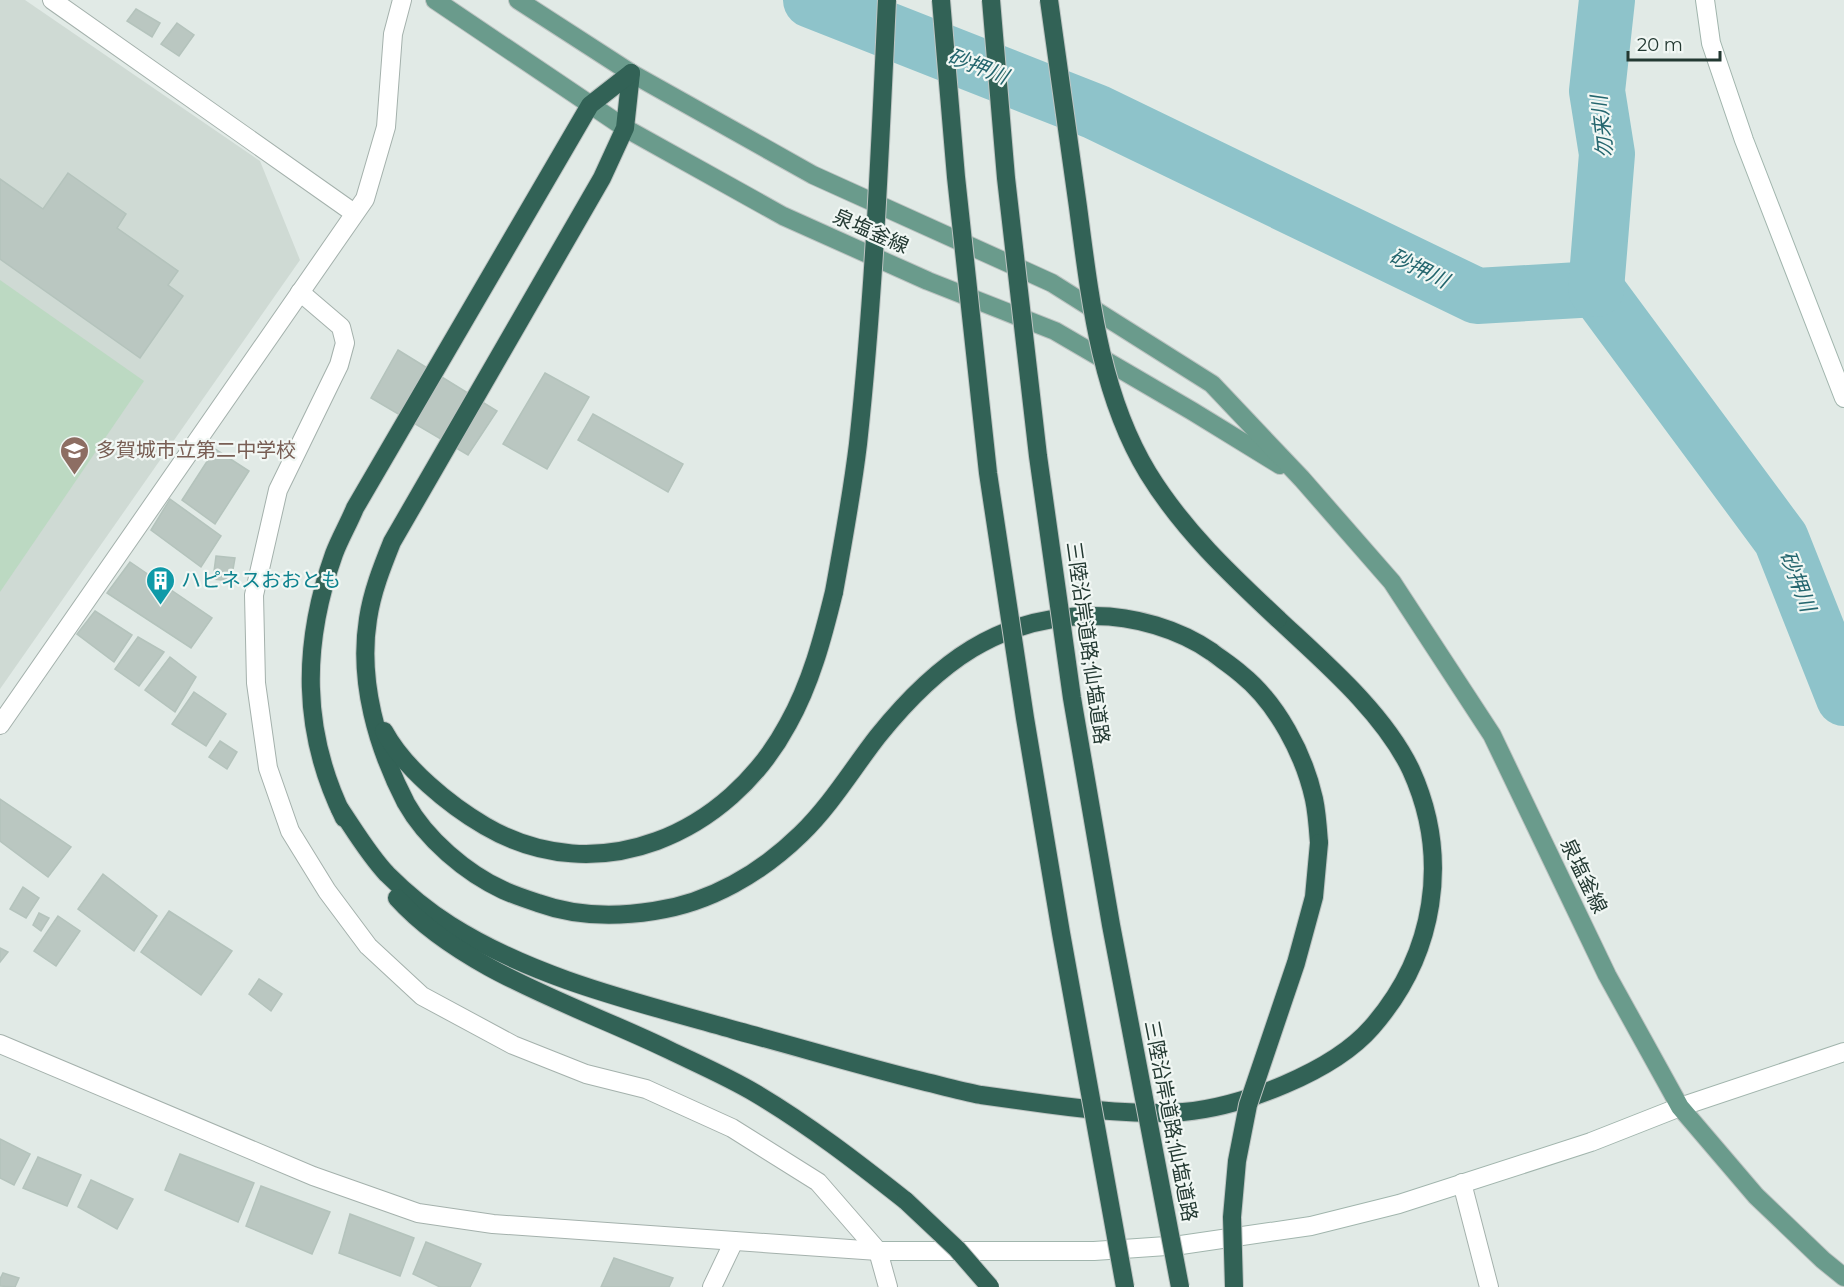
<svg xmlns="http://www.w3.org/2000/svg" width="1844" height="1287" viewBox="0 0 1844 1287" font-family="Montserrat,'Noto Sans JP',sans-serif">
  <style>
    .built { fill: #cfdad4 }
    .green { fill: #bcd9c2 }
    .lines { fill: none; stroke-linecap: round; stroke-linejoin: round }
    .river { stroke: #8ec3ca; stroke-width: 56 }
    .building { fill: #bac7c1; stroke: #b4c3bc; stroke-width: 1.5 }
    .street-casing { stroke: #a4b1ac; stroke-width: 20 }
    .secondary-casing { stroke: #a1b5ad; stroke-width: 20 }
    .primary-casing { stroke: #bdc4c2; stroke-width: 20 }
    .highway-casing { stroke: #bdc4c2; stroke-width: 20 }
    .street { stroke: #fff; stroke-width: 18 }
    .secondary { stroke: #fff; stroke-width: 18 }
    .primary { stroke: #6a9b8c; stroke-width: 18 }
    .highway { stroke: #326256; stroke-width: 18 }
    .highway-bridge-casing { stroke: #bdc4c2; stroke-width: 20; stroke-linecap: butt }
    .highway-bridge { stroke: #326256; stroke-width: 18 }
    .labels { text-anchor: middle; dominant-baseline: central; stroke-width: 4.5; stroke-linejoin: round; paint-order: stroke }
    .street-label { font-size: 20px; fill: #233932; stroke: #f1f7f4 }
    .education-label { font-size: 20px; fill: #785e54; stroke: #f1f7f4; text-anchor: start }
    .culture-label { font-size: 20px; fill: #0d838f; stroke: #f1f7f4; text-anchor: start }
    .water-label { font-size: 21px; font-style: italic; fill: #24666e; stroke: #f1f7f4 }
  </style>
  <rect width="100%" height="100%" fill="#e1eae6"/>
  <path class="built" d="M0,0H25L260,161L300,260L0,689Z"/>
  <path class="green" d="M0,280L144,381L0,592Z"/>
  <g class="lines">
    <g class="river">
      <path d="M811,0L1096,112L1477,296L1596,289"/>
      <path d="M1596,289L1781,539L1844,698"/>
      <path d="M1596,289L1607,154L1597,91L1607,0"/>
    </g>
  </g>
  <g class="building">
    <path d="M136,9L160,23L152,37L127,21Z"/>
    <path d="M177,23L194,35L179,56L161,44Z"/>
    <path d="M68,173L126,214L117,228L178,271L168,285L183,296L140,358L0,259V179L43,209Z"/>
    <path d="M398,350L497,411L468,455L371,398Z"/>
    <path d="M545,373L589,397L547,469L503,444Z"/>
    <path d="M593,414L683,464L668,492L578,440Z"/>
    <path d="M215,449L249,471L215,524L182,500Z"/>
    <path d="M170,499L221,536L201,567L151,530Z"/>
    <path d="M216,556L235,558L231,581L213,579Z"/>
    <path d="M130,562L212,618L191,648L107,593Z"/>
    <path d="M95,611L132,635L114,662L77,634Z"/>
    <path d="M138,637L164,652L139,686L115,669Z"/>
    <path d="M170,657L196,677L175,712L145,690Z"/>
    <path d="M194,692L226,714L206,746L172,724Z"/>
    <path d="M220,741L237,752L227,769L209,757Z"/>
    <path d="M0,799L71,847L48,877L0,841Z"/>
    <path d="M103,874L157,916L134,951L78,909Z"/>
    <path d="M23,887L39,898L26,918L10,909Z"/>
    <path d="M169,911L232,951L201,995L141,952Z"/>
    <path d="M39,913L49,918L41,931L33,925Z"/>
    <path d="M58,916L80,931L56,966L34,951Z"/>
    <path d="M0,948L8,952L0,962Z"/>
    <path d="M259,979L282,994L271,1011L249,994Z"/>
    <path d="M0,1139L30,1154L14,1185L0,1178Z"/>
    <path d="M180,1154L254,1183L238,1222L165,1190Z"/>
    <path d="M38,1157L81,1175L67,1206L23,1188Z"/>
    <path d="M91,1180L133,1199L117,1229L78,1207Z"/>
    <path d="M261,1186L330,1212L312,1254L246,1226Z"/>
    <path d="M350,1214L414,1238L400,1276L339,1253Z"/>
    <path d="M426,1242L481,1264L470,1287H440L413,1274Z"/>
    <path d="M614,1258L673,1278L669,1287H601Z"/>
    <path d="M3,1273L19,1278L15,1287L0,1286V1279Z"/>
  </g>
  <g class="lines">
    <defs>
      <g id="street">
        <path d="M52,0L354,213"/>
        <path d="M300,292L341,327L345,343L339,365L278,490L254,595L256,683L268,768L290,831L327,891L368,946L422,996L513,1045L586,1074L646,1089L732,1128L818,1182L878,1251L888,1287"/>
        <path d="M0,725L365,199L386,127L393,34L402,0"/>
        <path d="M0,1044L313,1176L418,1213L493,1224L878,1251"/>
        <path d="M1462,1183L1489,1287"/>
        <path d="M712,1287L734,1241"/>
      </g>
      <g id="secondary">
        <path d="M1705,0L1711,43L1744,140L1844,398"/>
        <path d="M878,1251H1094L1181,1245L1311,1226L1399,1204L1591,1142L1680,1107L1844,1052"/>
      </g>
      <g id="primary">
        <path d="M435,0L625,128L783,216L928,281L1055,331L1192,411L1280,465"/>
        <path d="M518,0L631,73L813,175L1052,283L1212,384L1302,479L1392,582L1492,735L1607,975L1680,1107L1756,1196L1823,1260L1844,1277"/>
      </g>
      <g id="highway">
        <path d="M631,73L625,128L602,178L392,542C382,567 372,592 368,619C358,681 377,747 406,803C426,839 466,873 503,890C514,895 526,899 538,903C574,916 616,917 654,911C710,903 761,873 801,834C831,805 853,768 878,736C936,664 999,615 1094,616C1134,616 1179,629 1212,652C1221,659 1232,666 1241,674C1277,703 1304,754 1314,799C1317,813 1318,829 1319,843"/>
        <path d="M384,731C404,768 449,805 485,826C598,892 729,834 788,724C811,683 823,637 834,592"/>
        <path d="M340,809C355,831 369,855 387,874C406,893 428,911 450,925C537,980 641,1003 738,1031C798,1047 858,1065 918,1080C939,1085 960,1091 981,1095C1003,1098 1024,1101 1046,1104C1091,1110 1137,1115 1183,1112C1241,1107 1333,1072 1372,1027C1435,955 1451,858 1411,770C1384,713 1324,662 1278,619"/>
        <path d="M344,818C301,731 302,644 334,554C340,538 349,523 355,508L590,105L631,73"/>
        <path d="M397,898C464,972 581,1007 669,1050C698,1064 728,1077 755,1093C809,1125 858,1163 906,1201"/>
      </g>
    </defs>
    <use href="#street" class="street-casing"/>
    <use href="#secondary" class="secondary-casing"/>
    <use href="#primary" class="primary-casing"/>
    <use href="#highway" class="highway-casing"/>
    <use href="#street" class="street"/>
    <use href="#secondary" class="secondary"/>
    <use href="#primary" class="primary"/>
    <use href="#highway" class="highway"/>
    <defs>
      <g id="highway-bridge">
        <path d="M941,0L956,177L988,473L1025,718L1061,933L1125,1287"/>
        <path d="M991,0L1006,178L1038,456L1072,698L1111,925L1180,1287"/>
        <path d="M1049,0C1059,69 1068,138 1078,207C1090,298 1100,394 1148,473C1183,530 1230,574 1278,619"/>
        <path d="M834,592C843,543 852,494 858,444C874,297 880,148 887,0"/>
        <path d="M906,1201L957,1249L990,1287"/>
        <path d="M1234,1287L1232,1217L1237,1161L1248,1105L1296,963L1314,897L1319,843"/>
      </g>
    </defs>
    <use href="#highway-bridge" class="highway-bridge-casing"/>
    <use href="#highway-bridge" class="highway-bridge"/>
  </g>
  <defs>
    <symbol id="school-pin" viewBox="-11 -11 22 30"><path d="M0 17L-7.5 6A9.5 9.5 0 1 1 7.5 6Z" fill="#8d6e63" stroke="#f1f7f4"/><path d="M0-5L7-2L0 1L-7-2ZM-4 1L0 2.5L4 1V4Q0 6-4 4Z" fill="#fff"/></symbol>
    <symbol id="building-pin" viewBox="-11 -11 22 30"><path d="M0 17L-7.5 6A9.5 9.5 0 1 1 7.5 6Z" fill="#0f9aa8" stroke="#f1f7f4"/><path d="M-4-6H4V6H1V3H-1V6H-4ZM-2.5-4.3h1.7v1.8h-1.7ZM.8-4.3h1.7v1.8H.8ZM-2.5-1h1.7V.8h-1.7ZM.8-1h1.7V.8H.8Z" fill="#fff"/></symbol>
  </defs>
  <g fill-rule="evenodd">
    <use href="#school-pin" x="58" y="434" width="33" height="45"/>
    <use href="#building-pin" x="144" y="564" width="33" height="45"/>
  </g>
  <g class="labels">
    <g class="street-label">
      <text transform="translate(871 231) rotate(24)">泉塩釜線</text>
      <text transform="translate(1088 643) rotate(82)">三陸沿岸道路;仙塩道路</text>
      <text transform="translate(1584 876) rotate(64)">泉塩釜線</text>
      <text transform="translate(1171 1121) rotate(79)">三陸沿岸道路;仙塩道路</text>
    </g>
    <g class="education-label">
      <text x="96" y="450">多賀城市立第二中学校</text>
    </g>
    <g class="culture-label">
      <text x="181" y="580">ハピネスおおとも</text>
    </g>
    <g class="water-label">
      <text transform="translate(978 66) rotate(21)">砂押川</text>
      <text transform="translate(1602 127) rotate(-96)">勿来川</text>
      <text transform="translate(1419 268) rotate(26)">砂押川</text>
      <text transform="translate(1798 581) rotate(69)">砂押川</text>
    </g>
  </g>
  <path d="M1628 51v9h92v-9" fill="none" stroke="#233932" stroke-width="3"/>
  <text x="1637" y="51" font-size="18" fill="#233932" stroke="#f1f7f4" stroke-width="4.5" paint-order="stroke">20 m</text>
</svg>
